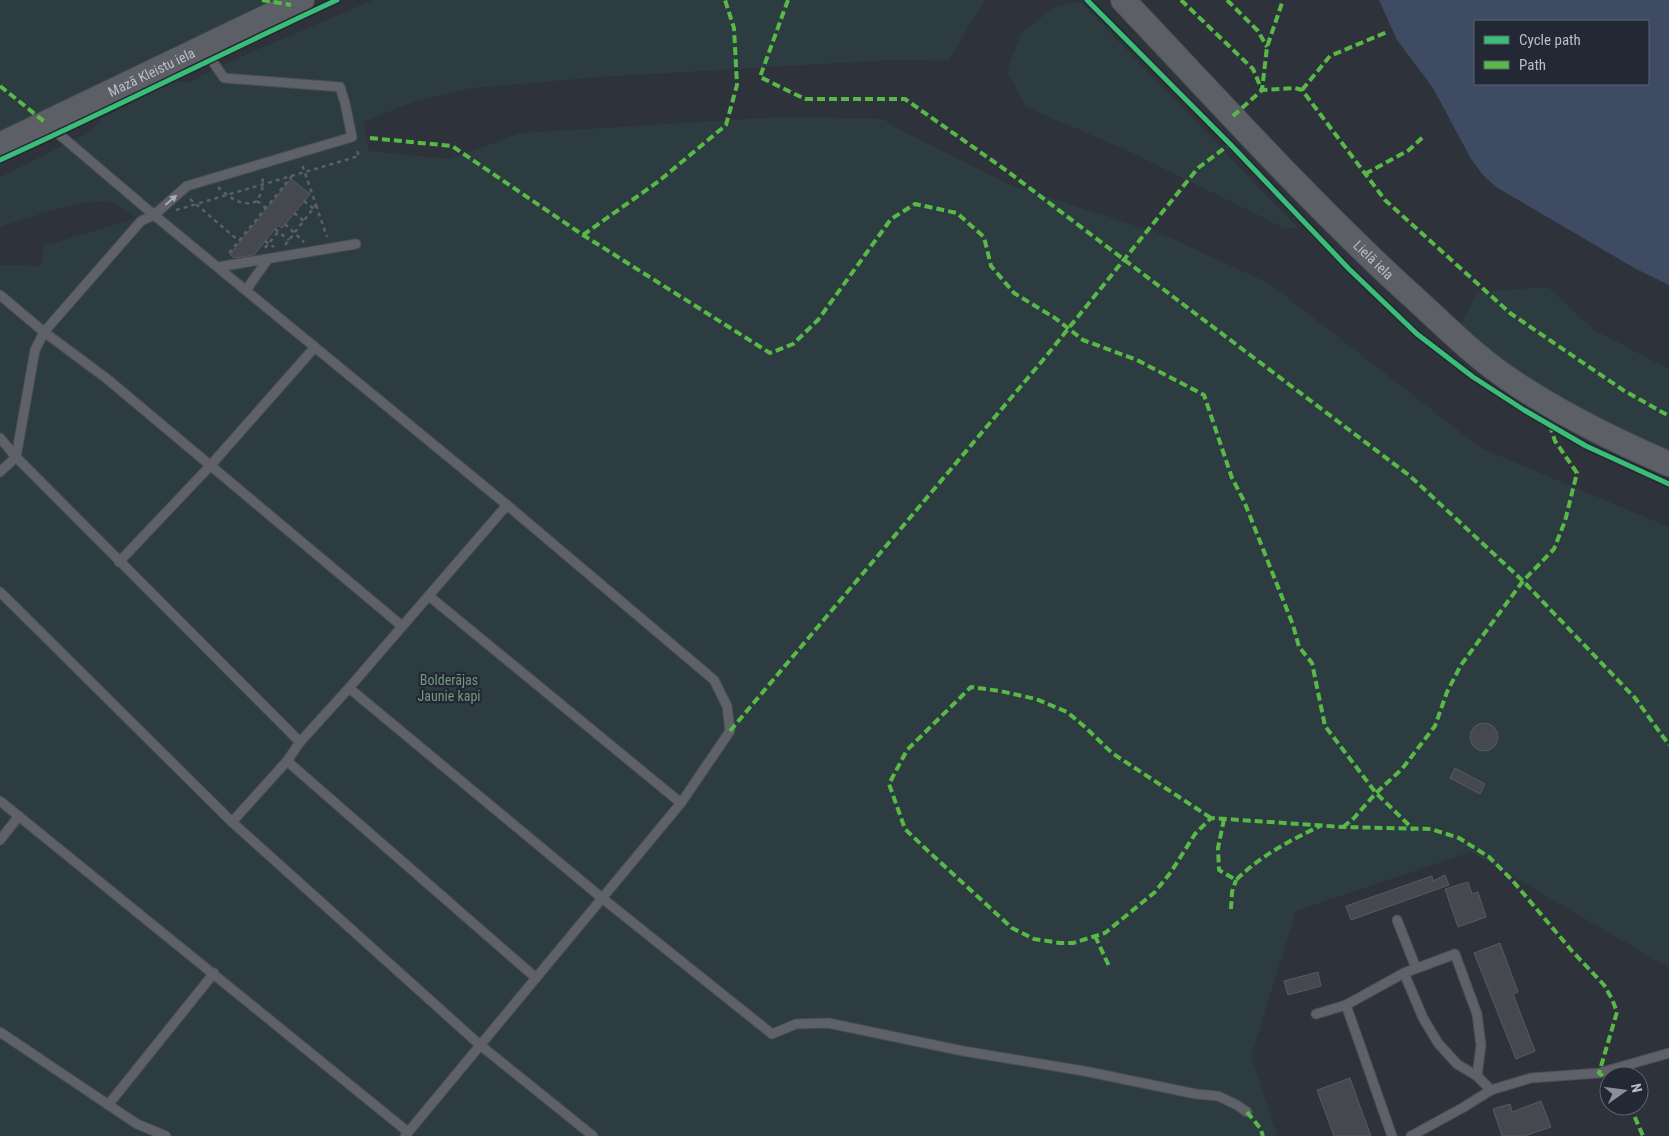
<svg xmlns="http://www.w3.org/2000/svg" width="1669" height="1136" viewBox="0 0 1669 1136" font-family="'Roboto Condensed',sans-serif">
  <style>
    .green { fill: #2c3c40 }
    .water { fill: #3f4b62; fill-rule: evenodd }
    .building { fill: #45484f; stroke: #575a61 }
    .lines { fill: none; stroke-linecap: round; stroke-linejoin: round }
    .lane-casing { stroke: #4a4d52; stroke-width: 11 }
    .secondary-casing { stroke: #4a4d52; stroke-width: 26 }
    .path { stroke: #5c6065; stroke-width: 2.5; stroke-dasharray: 4 4; stroke-linecap: butt }
    .lane { stroke: #5e6168; stroke-width: 9 }
    .secondary { stroke: #5c5f66; stroke-width: 24 }
    .quiet { stroke: #58b947; stroke-width: 4; stroke-dasharray: 8 4; stroke-linecap: butt }
    .cycleway-casing { stroke: #222834; stroke-width: 8 }
    .cycleway { stroke: #3abd76; stroke-width: 5 }
    .oneway { fill: #a8acb6 }
    .labels { text-anchor: middle; dominant-baseline: central; stroke-width: 4.5; stroke-linejoin: round; paint-order: stroke }
    .street-label { font-size: 14px; fill: #babfc9; stroke: #222834 }
    .park-label { font-size: 14px; fill: #74977e; stroke: #222834 }
  </style>
  <rect width="100%" height="100%" fill="#2e323a"/>
  <g class="green">
    <path d="M0,0H272L0,137Z"/>
    <path d="M373,0H985L948,61L893,60L600,77L472,88L418,100L363,122L369,151L449,159L521,133L782,117L883,119L898,129L1008,184L1167,236L1270,284L1481,448L1669,527V968L1471,852L1296,911L1251,1056L1277,1136H0V265L41,266L44,246L137,218C129,213 120,205 110,202C86,197 26,219 0,227V177L90,132L102,118L175,81L187,83L231,61Z"/>
    <path d="M1081,2L1299,229L1284,228L1126,150L1026,107L1007,71L1021,34L1054,7Z"/>
    <path d="M1548,287L1594,330L1669,369V456L1582,413L1509,367L1459,329L1477,292Z"/>
  </g>
  <path class="water" d="M1379,0H1669V285L1636,269L1496,187L1483,175L1471,159L1433,88L1397,40ZM1475,21H1648V84H1475Z"/>
  <g class="building">
    <path d="M291,179L310,194L282,228L278,225L254,255L234,258L230,254Z"/>
    <circle cx="1484" cy="737" r="14"/>
    <path d="M1455,768L1485,784L1480,794L1450,778Z"/>
    <path d="M1445,875L1449,885L1351,920L1346,906L1432,876L1433,881Z"/>
    <path d="M1468,882L1472,894L1478,892L1486,917L1458,927L1445,889Z"/>
    <path d="M1500,943L1518,992L1513,994L1535,1051L1516,1059L1474,953Z"/>
    <path d="M1318,972L1321,986L1288,995L1284,981Z"/>
    <path d="M1350,1078L1357,1098L1371,1136H1334L1317,1090Z"/>
    <path d="M1541,1101L1551,1127L1524,1136H1502L1493,1109L1510,1104L1512,1112Z"/>
  </g>
  <g class="lines">
    <defs>
      <g id="lane">
        <path d="M207,47L211,59L224,78L340,87L345,103L352,137L187,186L154,215L141,221L44,332L106,378L402,626"/>
        <path d="M47,124L154,215L507,505L714,680L727,706L730,731L681,803L405,1136"/>
        <path d="M218,267L356,244"/>
        <path d="M246,290L268,259"/>
        <path d="M0,295L44,332L35,350L16,457"/>
        <path d="M0,438L16,457"/>
        <path d="M0,472L16,457L300,742"/>
        <path d="M119,562L210,466L315,347"/>
        <path d="M0,592L232,822L480,1045L593,1136"/>
        <path d="M429,596L681,803"/>
        <path d="M349,688L602,898L772,1034L796,1024L828,1023L963,1051L1084,1071L1196,1094L1218,1096L1237,1105L1247,1112"/>
        <path d="M287,761L536,978"/>
        <path d="M0,801L408,1132"/>
        <path d="M232,822L287,761L300,742L349,688L507,505"/>
        <path d="M0,840L19,816"/>
        <path d="M1397,920L1416,968"/>
        <path d="M1404,973L1423,1018L1438,1043L1457,1064L1477,1076L1491,1090"/>
        <path d="M1346,1005L1392,1136"/>
        <path d="M1316,1014L1346,1005L1404,973L1455,954L1477,1014L1481,1045L1477,1076"/>
        <path d="M0,1032L137,1124L166,1136"/>
        <path d="M108,1105L214,973"/>
        <path d="M1411,1136L1464,1107L1491,1090L1531,1078L1599,1073L1669,1053"/>
      </g>
      <g id="secondary">
        <path id="s1" d="M1123,0C1214,96 1303,195 1400,285C1434,315 1466,349 1503,375C1554,411 1611,439 1669,464"/>
        <path id="s2" d="M0,145L302,0"/>
      </g>
    </defs>
    <use href="#lane" class="lane-casing"/>
    <use href="#secondary" class="secondary-casing"/>
    <g class="path">
      <path d="M218,187C229,197 242,208 257,201L262,191L263,175"/>
      <path d="M190,199L239,241"/>
      <path d="M257,201L266,208"/>
      <path d="M304,201L314,209"/>
      <path d="M316,205L327,237"/>
      <path d="M176,210L359,156L356,148"/>
      <path d="M294,213L304,221"/>
      <path d="M285,224L304,242"/>
      <path d="M275,229L289,240"/>
      <path d="M265,241L274,247"/>
      <path d="M285,245L316,205L302,164"/>
      <path d="M265,248L278,232"/>
      <path d="M229,253L292,176"/>
    </g>
    <use href="#lane" class="lane"/>
    <use href="#secondary" class="secondary"/>
    <g class="quiet">
      <path d="M262,0L291,5"/>
      <path d="M788,0L760,77L805,99H905L1007,171L1410,476L1523,581L1635,698L1669,745"/>
      <path d="M1181,0L1253,69L1262,90L1295,88L1302,90L1385,200L1510,313L1623,390L1669,416"/>
      <path d="M1227,0L1258,31L1267,47"/>
      <path d="M0,86L46,123"/>
      <path d="M1302,90L1330,56L1387,32"/>
      <path d="M1233,116L1262,90L1267,47L1283,0"/>
      <path d="M370,138L452,146L583,235L770,353L793,344L818,320L891,219L915,204L957,213L984,237L991,266L1014,293L1055,318L1083,340L1137,360L1204,395L1232,478L1244,501L1293,625L1299,647L1312,663L1325,726L1376,793L1414,830"/>
      <path d="M1365,174L1409,150L1423,137"/>
      <path d="M583,235L659,181L726,125L737,85L734,28L725,0"/>
      <path d="M730,731L1043,360L1198,168L1230,144"/>
      <path d="M1211,818L1112,753L1085,727L1067,712L1036,699L1000,691L971,687L907,750L889,784L905,829L928,851L1012,928L1034,939L1060,943H1073L1105,933L1155,892L1171,872L1195,834L1211,818L1343,827L1431,829L1459,838L1489,857L1512,880L1572,951L1604,985L1612,999L1617,1012L1599,1073L1609,1081"/>
      <path d="M1224,819L1218,848L1219,870L1236,880C1260,856 1289,841 1320,826"/>
      <path d="M1343,827L1354,818L1376,793L1402,769L1435,726L1447,692L1461,665L1523,581L1554,549L1565,521L1577,473L1555,441L1550,425"/>
      <path d="M1231,909L1232,892L1236,880"/>
      <path d="M1095,936L1109,966"/>
      <path d="M1630,1106L1643,1136"/>
      <path d="M1247,1112L1260,1128L1263,1136"/>
    </g>
    <defs>
      <g id="cycleway">
        <path d="M1087,0L1230,144L1349,269L1417,334L1473,377L1524,410L1586,446L1669,484"/>
        <path d="M0,160C113,109 224,52 337,0"/>
      </g>
    </defs>
    <use href="#cycleway" class="cycleway-casing"/>
    <use href="#cycleway" class="cycleway"/>
  </g>
  <defs><path id="oneway-solid" d="M-6-.8H1V-3.2L6.5 0L1 3.2V.8H-6Z" transform="scale(1.25)"/></defs>
  <use class="oneway" href="#oneway-solid" transform="translate(171 200) rotate(-41)"/>
  <g class="labels">
    <g class="street-label">
      <text stroke="none"><textPath href="#s2" startOffset="168">Mazā Kleistu iela</textPath></text>
      <text stroke="none"><textPath href="#s1" startOffset="361">Lielā iela</textPath></text>
    </g>
    <g class="park-label">
      <text x="449" y="680">Bolderājas<tspan x="449" dy="16">Jaunie kapi</tspan></text>
    </g>
  </g>
  <rect x="1474" y="20" width="175" height="65" fill="#222834" stroke="#5f6470"/>
  <rect x="1484" y="36" width="25" height="8" fill="#3abd76" stroke="#5f6470"/>
  <text x="1519" y="45" font-size="15" fill="#babfc9">Cycle path</text>
  <rect x="1484" y="61" width="25" height="8" fill="#58b947" stroke="#5f6470"/>
  <text x="1519" y="70" font-size="15" fill="#babfc9">Path</text>
  <g transform="translate(1624 1091) rotate(76)"><circle r="24" fill="#222834" stroke="#5f6470"/>
  <path d="M0-4L9 19L0 12L-9 19Z" fill="#898e97"/>
  <text y="-8" font-size="14" font-weight="bold" text-anchor="middle" fill="#babfc9">N</text>
  </g>
</svg>
